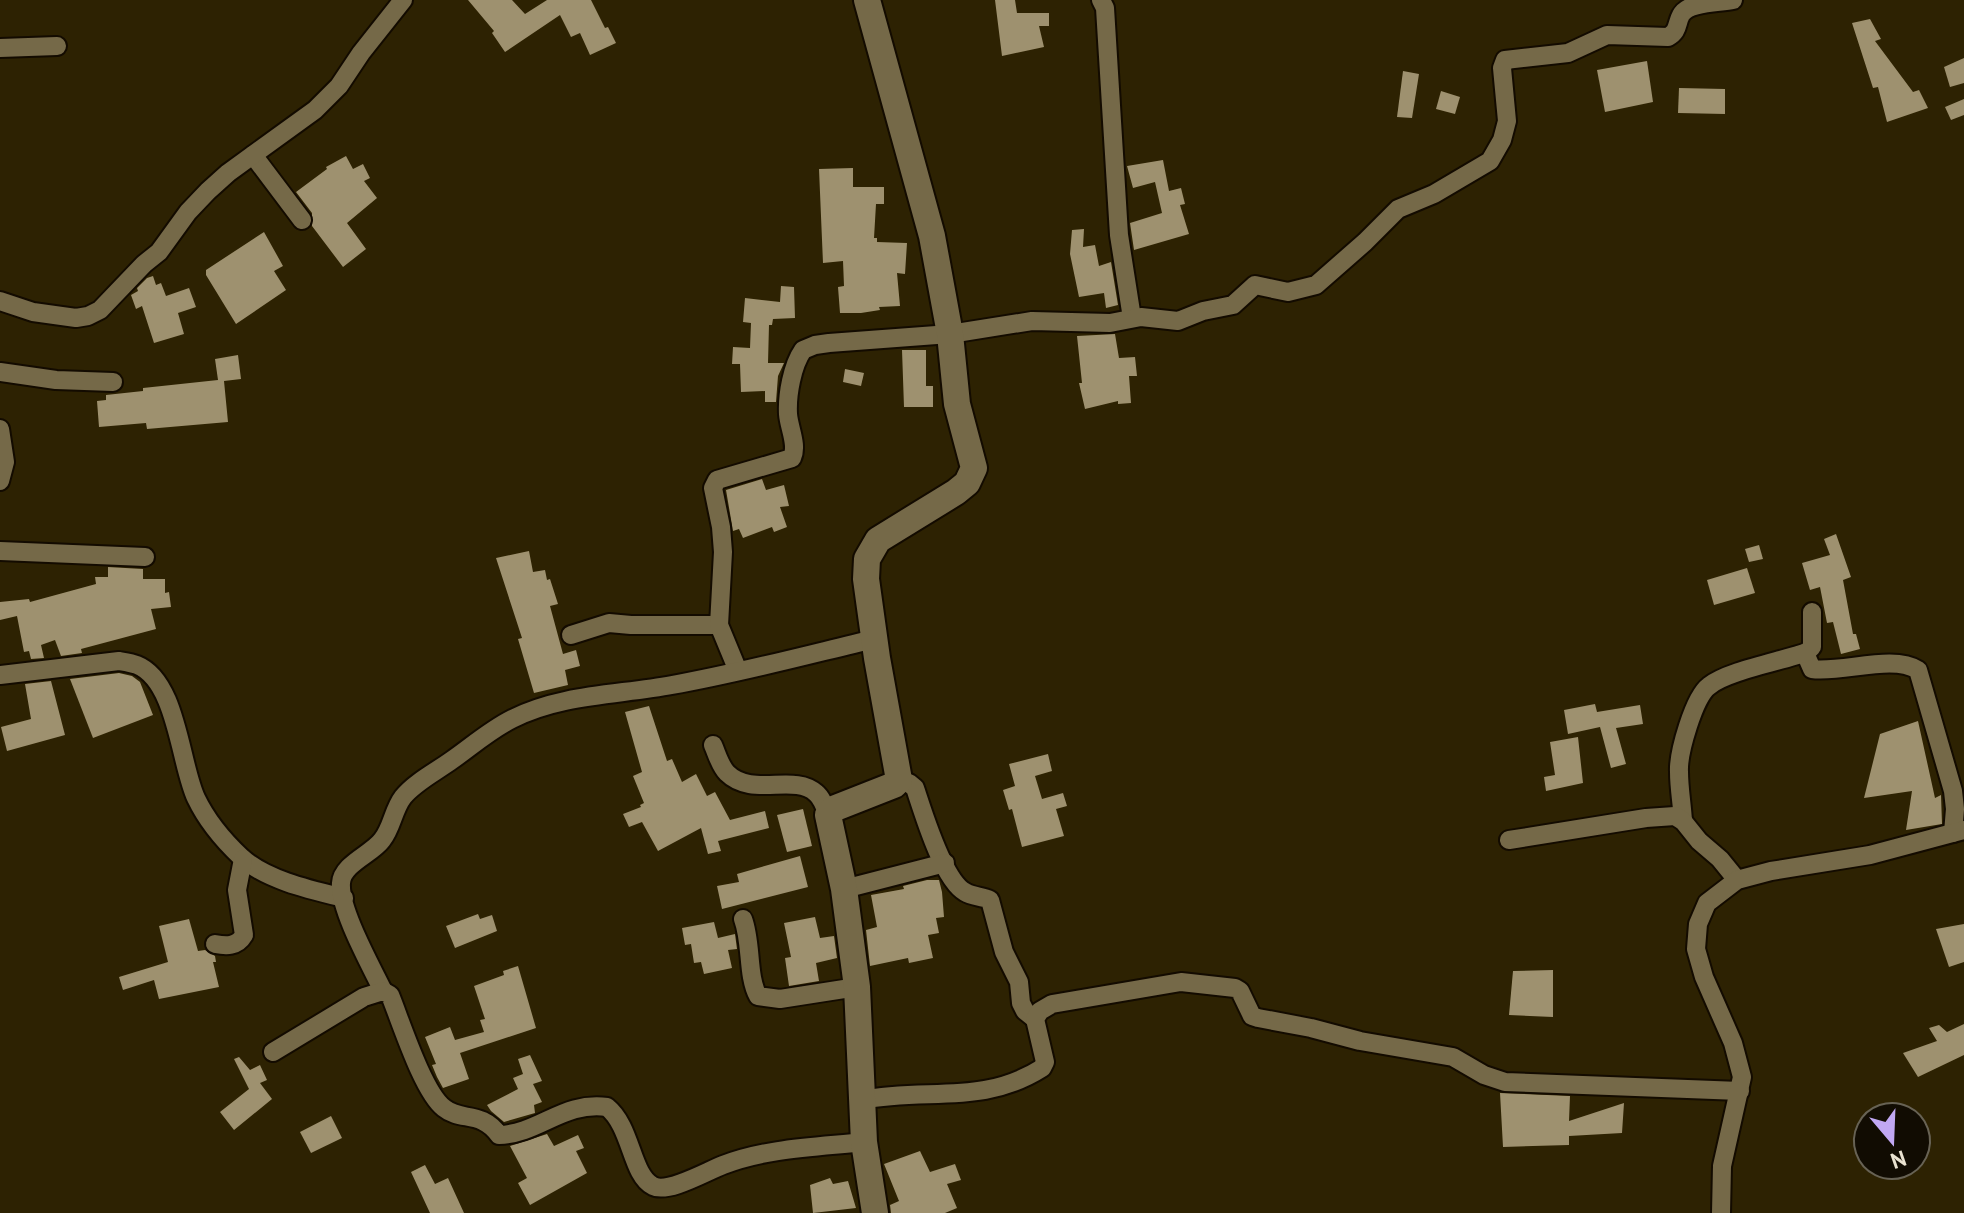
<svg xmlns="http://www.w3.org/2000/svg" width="1964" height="1213" viewBox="0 0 1964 1213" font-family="'PT Sans',sans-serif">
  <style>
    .building { fill: #9e916f }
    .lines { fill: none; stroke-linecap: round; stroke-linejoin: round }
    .street-casing { stroke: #130b00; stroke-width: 22 }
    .secondary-casing { stroke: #130b00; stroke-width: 30 }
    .street { stroke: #756948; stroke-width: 18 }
    .secondary { stroke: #756948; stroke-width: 26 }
  </style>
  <rect width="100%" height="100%" fill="#2d2202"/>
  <g class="building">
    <path d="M468,0H512L525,14L547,0H591L605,28L608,27L616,43L590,55L580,33L571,37L560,15L505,52L492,33L494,31Z"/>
    <path d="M995,0H1015L1017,13H1049V26H1039L1044,47L1002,56Z"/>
    <path d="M1870,19L1881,39L1875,41L1913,92L1919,90L1928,108L1887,122L1878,87L1873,88L1852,23Z"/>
    <path d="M1964,58V83L1950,87L1944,67Z"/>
    <path d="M1647,61L1653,102L1605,112L1597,70Z"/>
    <path d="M1403,71L1419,74L1412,118L1397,117Z"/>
    <path d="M1679,88L1725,89V114L1678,113Z"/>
    <path d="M1441,91L1460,97L1455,114L1436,109Z"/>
    <path d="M1964,99V115L1951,120L1945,107Z"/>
    <path d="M346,156L353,169L363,164L370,178L364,181L377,198L347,223L366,249L343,267L312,226V213L296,192L327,169L326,167Z"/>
    <path d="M1163,160L1169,191L1181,188L1185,204L1180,205L1189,234L1134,250L1130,223L1162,213L1155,182L1133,188L1127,166Z"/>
    <path d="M853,168V187H884V204H876L874,238H877V242L907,243L905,274L897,273L900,306L879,307L880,310L861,313H840L838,287L844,286L843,261L823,263L819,169Z"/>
    <path d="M1084,229L1083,247L1095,245L1099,266L1111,262L1118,305L1106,308L1104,293L1079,297L1070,254L1072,230Z"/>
    <path d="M264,232L283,266L274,271L286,290L236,324L206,275V270Z"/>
    <path d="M153,276L156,285L161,283L166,296L189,288L196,307L178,313L184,334L154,343L142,306L136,309L131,295L138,291L137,288L147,278Z"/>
    <path d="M781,286L794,287L795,318L773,319L772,325H769L768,363H784L778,376L776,402H765V391L741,392L740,364H732L733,347L750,348L751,323L743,322L745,298L780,302Z"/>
    <path d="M1115,334L1119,358L1135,357L1137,376H1129L1131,403L1118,404V401L1085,409L1079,383H1082L1077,336Z"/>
    <path d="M902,350H926V386H933V407H904Z"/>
    <path d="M238,355L241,379L224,381L228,422L147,429L146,423L99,427L97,401L106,400V395L143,391V388L218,380L215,359Z"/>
    <path d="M845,369L864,373L861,386L843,382Z"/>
    <path d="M762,479L766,490L784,485L789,506L780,507L787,527L774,532L772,527L743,538L739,529L733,531L726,490Z"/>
    <path d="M1836,534L1851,577L1843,580L1853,634H1856L1860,649L1841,654L1833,622L1827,623L1820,587L1810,590L1802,563L1830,555L1824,539Z"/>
    <path d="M1759,545L1763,559L1749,562L1745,549Z"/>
    <path d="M529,551L533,572L545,570L547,580L550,579L558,604L550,606L563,654L576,650L580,666L565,670L568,685L534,693L518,639L522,638L496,558Z"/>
    <path d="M108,567L143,569V579H165V593L169,592L171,607L151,609L156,629L81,649L82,653L61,656L55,640L41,645L44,658L31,659L29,651L24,652L17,616L0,620V602L29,599L30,602L96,584L95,577H108Z"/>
    <path d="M1747,568L1755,593L1714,605L1707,580Z"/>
    <path d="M119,673L132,676L140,682L153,715L93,738L70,679Z"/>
    <path d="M51,681L65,735L7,751L1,727L31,719L25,684Z"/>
    <path d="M1595,704L1597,712L1640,705L1643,724L1616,728L1626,764L1611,768L1600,727L1568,734L1564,710Z"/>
    <path d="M649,706L667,761L672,759L682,782L696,774L707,796L715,792L730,820L765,811L769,828L718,841L721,851L708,854L701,828L658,851L642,822L629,827L623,814L641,807L640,805L644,803L633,776L642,772L625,712Z"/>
    <path d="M1918,721L1935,798L1941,795L1942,824L1906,830L1912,791L1864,798L1880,734Z"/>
    <path d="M1578,737L1583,783L1546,791L1544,777L1555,775L1550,742Z"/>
    <path d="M1048,754L1052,771L1035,776L1042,799L1063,793L1067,806L1056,809L1064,836L1022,847L1012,809L1009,810L1003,790L1015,786L1009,764Z"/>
    <path d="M803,809L812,846L787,852L777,815Z"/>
    <path d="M800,856L808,887L722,909L717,886L739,882L737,874Z"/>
    <path d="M927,880H939L942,892L944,917L936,918L939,933L928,935L933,958L909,963L908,958L870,966L866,930L877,927L871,895L904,889L903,886Z"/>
    <path d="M478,914L480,919L492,915L497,931L455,948L446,926Z"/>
    <path d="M815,917L820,938L834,936L837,958L816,963L819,981L789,986L785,958L791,957L784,923Z"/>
    <path d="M189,919L198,951L205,950L215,956L216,962H213L219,987L159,999L154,980L123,990L119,977L168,962L159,926Z"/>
    <path d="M714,922L718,938L735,934L737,949L728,950L732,968L704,974L701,962L694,963L691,944L685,945L682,928Z"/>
    <path d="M1964,924V962L1949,967L1936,929Z"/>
    <path d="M518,966L536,1028L460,1053L469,1079L443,1088L437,1077L432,1065L436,1064L425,1037L450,1027L455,1040L484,1032L480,1020L485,1019L474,986L504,975L503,971Z"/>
    <path d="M1553,970V1017L1509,1015L1513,971Z"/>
    <path d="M1964,1024V1055L1918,1077L1903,1053L1937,1041L1929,1028L1939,1025L1947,1032Z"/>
    <path d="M530,1055L542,1081L533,1084L542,1102L534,1105L535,1113L504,1122L491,1111L487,1105L518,1089L513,1078L523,1074L518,1059Z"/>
    <path d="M239,1057L250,1070L260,1065L267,1080L260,1083L272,1099L234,1130L220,1112L249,1089L234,1059Z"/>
    <path d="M1500,1093L1570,1096L1569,1121L1624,1103L1622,1133L1569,1136V1145L1503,1147Z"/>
    <path d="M331,1116L342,1138L311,1153L300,1132Z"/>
    <path d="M547,1134L554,1146L578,1135L584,1148L576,1151L587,1173L530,1205L518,1183L527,1178L510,1146Z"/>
    <path d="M920,1151L930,1172L955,1164L961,1180L947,1184L957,1208L945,1213H891L890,1205L899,1201L884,1164Z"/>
    <path d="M425,1165L435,1184L448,1178L464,1213H430L411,1172Z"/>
    <path d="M830,1178L833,1184L848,1181L856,1208L813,1213L810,1185Z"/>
  </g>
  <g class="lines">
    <defs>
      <g id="street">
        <path d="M1101,0L1105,8L1119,235L1132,318"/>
        <path d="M0,48L57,46"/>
        <path d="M253,155L302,220"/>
        <path d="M0,301L33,312L76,318L88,316L100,310L144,264L159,252L188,212L208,191L228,173L315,110L339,86L361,53L403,0"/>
        <path d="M0,372L56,380L113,382"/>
        <path d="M0,429L5,462L0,481"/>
        <path d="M0,551L145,557"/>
        <path d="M571,635L609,623L631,625H719"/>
        <path d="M1805,653L1812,669C1843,673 1893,654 1918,670L1953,791L1955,809L1953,833"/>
        <path d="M738,671L719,625L723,552L721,527L713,488L717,480L792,458C798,445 789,428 788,414C787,395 792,366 803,350L815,345L829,343L950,334L1032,321L1110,323L1141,317L1178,321L1203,311L1233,305L1255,285L1288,292L1316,285L1365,242L1398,209L1434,194L1490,161L1502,140L1507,121L1502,68L1505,60L1568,53L1607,35L1668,37C1679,31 1676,24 1681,15C1689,1 1719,3 1733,0"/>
        <path d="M0,675L119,661C125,662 132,663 137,665C177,681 180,764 196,798C206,819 224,841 241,857C266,880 311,890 344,898"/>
        <path d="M713,745C717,754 720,766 727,773C752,798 794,773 816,793C822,798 825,807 828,815"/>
        <path d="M899,780L909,783L915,788C923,812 943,880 965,892C973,897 982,896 990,900L1004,952L1019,982L1021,1003L1025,1011L1035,1019"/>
        <path d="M1683,821C1682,804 1679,788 1679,772C1678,753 1694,697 1709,686C1727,671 1782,661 1807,652L1812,647V612"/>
        <path d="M1509,840L1646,818L1675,816L1683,821L1699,841L1720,859L1737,880"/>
        <path d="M844,889L945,863"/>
        <path d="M743,919C752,943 747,976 758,996L780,999L857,987"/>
        <path d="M215,944C226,946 237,947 244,935L237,890L243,859"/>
        <path d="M383,991C371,966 339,909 341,883C342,864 372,854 382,840C392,828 393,810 403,797C415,782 437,771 452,760C472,746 490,730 512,719C561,694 619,695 672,685C740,673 807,655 874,639"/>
        <path d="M273,1052L364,997L383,991L390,995C401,1022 423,1092 444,1108C461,1122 481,1110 499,1135C539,1134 563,1101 607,1107C632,1127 631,1175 653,1186C668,1194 707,1171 723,1165C767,1148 817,1147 864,1142"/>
        <path d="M862,1100C927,1087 982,1106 1042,1068L1045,1062L1035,1019L1040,1011L1052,1004L1181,982L1235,988L1240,991L1252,1016L1258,1018L1311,1028L1360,1041L1453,1057L1484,1075L1505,1082L1740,1091"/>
        <path d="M1721,1213L1722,1166L1742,1077L1733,1043L1704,977L1696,949L1698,924L1707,903L1737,880L1771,871L1870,855L1964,830"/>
      </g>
      <path id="secondary" d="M867,0L932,236L950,334L957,404L974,468L967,483L956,492L878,540L867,559L866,579L877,658L899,780L894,785L833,809L828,815L844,889L857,987L864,1142L875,1213"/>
    </defs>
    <use href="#street" class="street-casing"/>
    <use href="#secondary" class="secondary-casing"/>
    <use href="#street" class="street"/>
    <use href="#secondary" class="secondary"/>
  </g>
  <g transform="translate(1892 1141) rotate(161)"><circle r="38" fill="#110c02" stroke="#676254" stroke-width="2"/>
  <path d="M0-6L14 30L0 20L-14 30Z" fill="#c1a8f3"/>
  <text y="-12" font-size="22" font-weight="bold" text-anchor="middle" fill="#e9e2d0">N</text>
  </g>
</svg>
